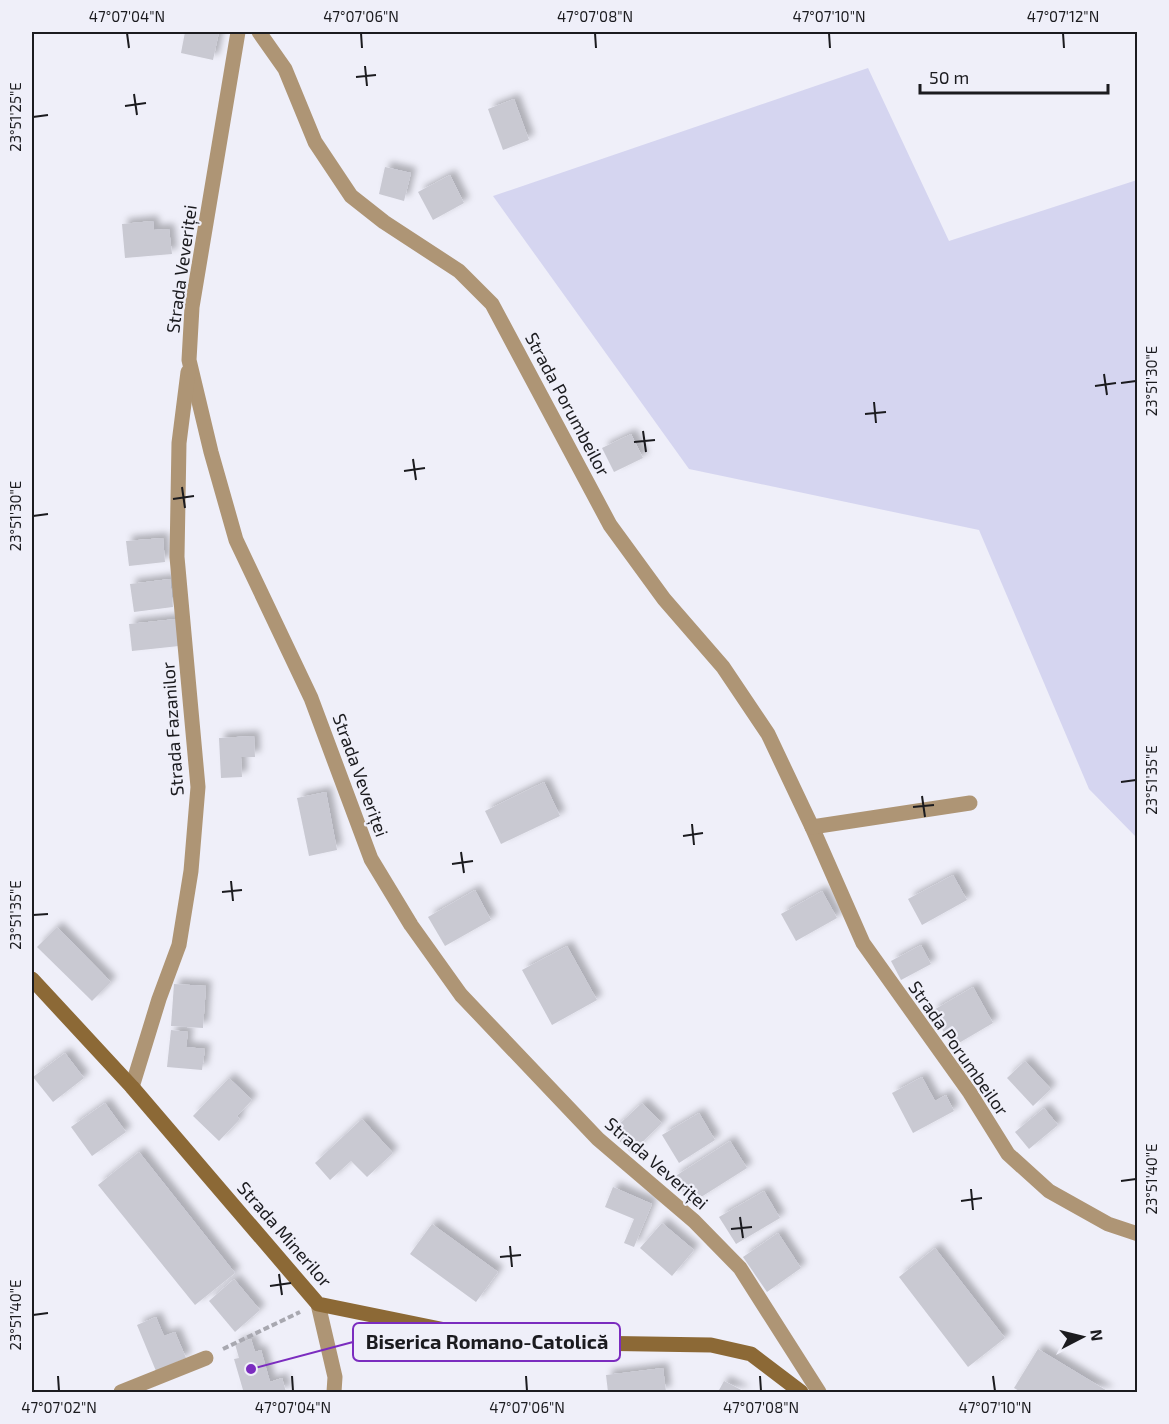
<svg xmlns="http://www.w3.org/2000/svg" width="1169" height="1424" viewBox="0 0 1169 1424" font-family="'Exo 2',sans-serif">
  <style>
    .green { fill: #d5d5f0 }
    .building { fill: #c9c9d2; filter: url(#shadow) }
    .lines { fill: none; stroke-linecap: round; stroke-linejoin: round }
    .path { stroke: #a8a8b0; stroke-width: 4; stroke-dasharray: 6 3; stroke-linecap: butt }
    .minor { stroke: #ae9575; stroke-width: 15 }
    .secondary { stroke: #8c6936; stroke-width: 15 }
    .ticks { fill: none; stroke: #1b1b1f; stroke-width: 2 }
    .labels { text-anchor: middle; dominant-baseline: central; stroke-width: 4.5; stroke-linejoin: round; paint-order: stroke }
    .street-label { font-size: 18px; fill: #1b1b1f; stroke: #efeff9 }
    .leader { fill: none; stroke: #7b2cbf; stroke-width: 2 }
    .callout-dot { fill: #7b2cbf; stroke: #efeff9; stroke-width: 2 }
    .callout { fill: #efeff9; stroke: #7b2cbf; stroke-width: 2 }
    .callout-label { font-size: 20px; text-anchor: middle; font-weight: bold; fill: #1b1b1f }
    .neatline { fill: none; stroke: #1b1b1f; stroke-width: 2 }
    .ticks-label { font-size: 15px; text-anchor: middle; fill: #1b1b1f }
  </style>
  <defs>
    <filter id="shadow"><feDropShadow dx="5.5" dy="-5.5" stdDeviation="3" flood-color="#0004"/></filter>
  </defs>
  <rect width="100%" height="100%" fill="#efeff9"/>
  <path class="green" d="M868,68L949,241L1137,180V838L1089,789L979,530L689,469L493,196Z"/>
  <g class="building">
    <path d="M185,32H219L213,60L181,53Z"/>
    <path d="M514,99L529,140L503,150L488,109Z"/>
    <path d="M385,167L411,173L404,201L379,194Z"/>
    <path d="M450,175L464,203L433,220L418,192Z"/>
    <path d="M153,221L154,230L169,229L172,254L125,258L122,224Z"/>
    <path d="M631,434L643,458L614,472L602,448Z"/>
    <path d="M163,538L165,562L129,566L126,541Z"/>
    <path d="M170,579L173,607L134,612L130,584Z"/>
    <path d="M176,619L179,646L132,651L129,624Z"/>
    <path d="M254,736L255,757H241L242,777L221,778L219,738Z"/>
    <path d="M544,782L560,816L501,844L485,811Z"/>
    <path d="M326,792L337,850L309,856L297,798Z"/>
    <path d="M953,875L967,900L922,925L908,899Z"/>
    <path d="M475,890L491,920L445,946L428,917Z"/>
    <path d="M822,891L837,918L796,941L781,914Z"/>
    <path d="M57,927L111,982L92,1001L37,947Z"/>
    <path d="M921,945L931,964L901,980L891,961Z"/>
    <path d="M567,946L597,1000L552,1025L522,970Z"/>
    <path d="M174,984L206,986L203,1028L171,1026Z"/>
    <path d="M973,987L993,1023L952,1047L932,1011Z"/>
    <path d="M171,1030L188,1032L186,1047L205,1049L202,1070L167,1067Z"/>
    <path d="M65,1053L84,1078L53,1102L33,1077Z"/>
    <path d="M1025,1061L1051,1089L1033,1106L1007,1078Z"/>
    <path d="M922,1077L935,1101L946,1095L954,1111L913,1133L892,1093Z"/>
    <path d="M229,1078L252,1100L237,1116L240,1119L219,1141L193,1116Z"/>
    <path d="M105,1103L126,1132L92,1156L71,1127Z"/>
    <path d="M642,1103L662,1123L631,1153L611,1132Z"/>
    <path d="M1044,1108L1058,1125L1029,1149L1015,1132Z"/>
    <path d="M699,1113L715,1140L679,1163L662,1135Z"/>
    <path d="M362,1119L393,1153L367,1177L351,1161L330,1180L315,1163Z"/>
    <path d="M730,1141L747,1168L690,1204L674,1177Z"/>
    <path d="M139,1152L235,1273L195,1305L98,1185Z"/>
    <path d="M613,1187L652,1204L634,1247L624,1243L634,1219L605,1207Z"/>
    <path d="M764,1191L780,1218L736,1244L719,1217Z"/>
    <path d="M662,1223L694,1250L672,1276L640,1248Z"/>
    <path d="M432,1224L498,1272L476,1302L410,1254Z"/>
    <path d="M778,1233L801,1268L767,1292L743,1257Z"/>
    <path d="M935,1248L1005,1338L968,1367L899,1277Z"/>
    <path d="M234,1279L260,1310L235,1332L209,1301Z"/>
    <path d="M156,1317L164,1336L175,1332L186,1358L156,1371L137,1325Z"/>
    <path d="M251,1339L255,1352L261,1350L270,1382L282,1378L286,1392H235L243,1390L234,1359L239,1358L235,1344Z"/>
    <path d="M1038,1349L1109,1392H1021L1014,1388Z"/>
    <path d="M663,1368L666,1392H608L606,1375Z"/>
    <path d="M724,1381L745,1392H718Z"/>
  </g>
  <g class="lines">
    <path class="path" d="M223,1349L300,1312"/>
    <g class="minor">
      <path d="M238,32L192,307L189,360L211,452L236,540L311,698L371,859L411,925L461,995L598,1139L694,1221L740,1268L819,1392"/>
      <path d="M259,32L285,69L315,142L351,196L384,222L459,271L492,304L610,525L664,599L723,667L768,734L812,827L863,943L970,1093L1008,1154L1049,1191L1108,1224L1138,1234"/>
      <path d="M812,827L970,803"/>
      <path d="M132,1087L159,999L179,945L191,871L198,787L177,557L179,443L188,372"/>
      <path d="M318,1304L335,1377L334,1392"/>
      <path d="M121,1392L206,1358"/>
    </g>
    <path class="secondary" d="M32,979L132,1087L318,1304L460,1333L584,1343L711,1345L751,1354L801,1392"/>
  </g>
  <path class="ticks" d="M127,33L129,48M361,33L362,48M595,33L596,48M829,33L830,48M1063,33L1064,48M365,66L367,86M356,77L376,75M134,94L137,115M125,106L146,103M33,117L48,115M1104,374L1107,395M1121,383L1136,381M1095,386L1116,383M874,402L876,423M865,414L886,412M643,431L646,452M634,442L655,440M413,459L416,480M404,471L425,468M182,487L185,508M173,499L194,496M33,516L48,514M1121,782L1136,780M922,796L925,817M913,807L934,805M692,824L694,845M683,836L703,833M461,852L464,873M452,864L473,861M231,881L233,901M222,892L242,890M33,915L48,914M1121,1181L1136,1179M971,1189L973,1210M961,1201L982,1198M740,1217L743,1238M731,1229L752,1227M510,1246L512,1267M500,1257L521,1255M279,1274L282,1295M270,1286L291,1283M33,1315L48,1313M58,1376L59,1391M292,1376L293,1391M526,1376L527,1391M760,1376L761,1391M993,1376L995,1391"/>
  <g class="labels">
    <g class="street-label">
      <text transform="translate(181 269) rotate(-82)">Strada Veveriței</text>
      <text transform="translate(568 404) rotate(62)">Strada Porumbeilor</text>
      <text transform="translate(172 729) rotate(-94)">Strada Fazanilor</text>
      <text transform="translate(361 775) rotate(70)">Strada Veveriței</text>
      <text transform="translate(959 1048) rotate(55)">Strada Porumbeilor</text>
      <text transform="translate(657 1163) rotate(41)">Strada Veveriței</text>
      <text transform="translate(285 1234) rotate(49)">Strada Minerilor</text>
    </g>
  </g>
  <path class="leader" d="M251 1369L353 1342"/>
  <circle class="callout-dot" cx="251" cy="1369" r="6"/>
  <rect class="callout" x="353" y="1323" width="267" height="38" rx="6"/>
  <g class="callout-label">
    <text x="487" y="1349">Biserica Romano-Catolică</text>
  </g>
  <rect width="1169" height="1424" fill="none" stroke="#efeff9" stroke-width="66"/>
  <g transform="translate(1082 1337) rotate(83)" stroke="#efeff9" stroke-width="4.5" paint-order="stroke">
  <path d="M0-4.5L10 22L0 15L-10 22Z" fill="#1b1b1f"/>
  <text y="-9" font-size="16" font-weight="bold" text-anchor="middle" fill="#1b1b1f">N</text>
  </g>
  <path d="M920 84v9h188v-9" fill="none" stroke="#1b1b1f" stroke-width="3"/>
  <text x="929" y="84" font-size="18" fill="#1b1b1f" stroke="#efeff9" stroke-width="4.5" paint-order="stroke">50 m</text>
  <rect x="33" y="33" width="1103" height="1358" class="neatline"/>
  <g class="ticks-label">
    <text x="127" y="22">47°07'04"N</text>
    <text x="361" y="22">47°07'06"N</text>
    <text x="595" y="22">47°07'08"N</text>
    <text x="829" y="22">47°07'10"N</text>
    <text x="1063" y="22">47°07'12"N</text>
    <text transform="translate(16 117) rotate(-90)" y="5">23°51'25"E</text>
    <text transform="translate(1152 381) rotate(-90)" y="5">23°51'30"E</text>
    <text transform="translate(16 516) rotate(-90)" y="5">23°51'30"E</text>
    <text transform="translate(1152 780) rotate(-90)" y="5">23°51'35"E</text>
    <text transform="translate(16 915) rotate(-90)" y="5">23°51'35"E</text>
    <text transform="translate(1152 1179) rotate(-90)" y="5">23°51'40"E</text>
    <text transform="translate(16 1315) rotate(-90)" y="5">23°51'40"E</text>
    <text x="59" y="1413">47°07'02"N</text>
    <text x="293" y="1413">47°07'04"N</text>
    <text x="527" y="1413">47°07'06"N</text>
    <text x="761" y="1413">47°07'08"N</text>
    <text x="995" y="1413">47°07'10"N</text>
  </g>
</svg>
